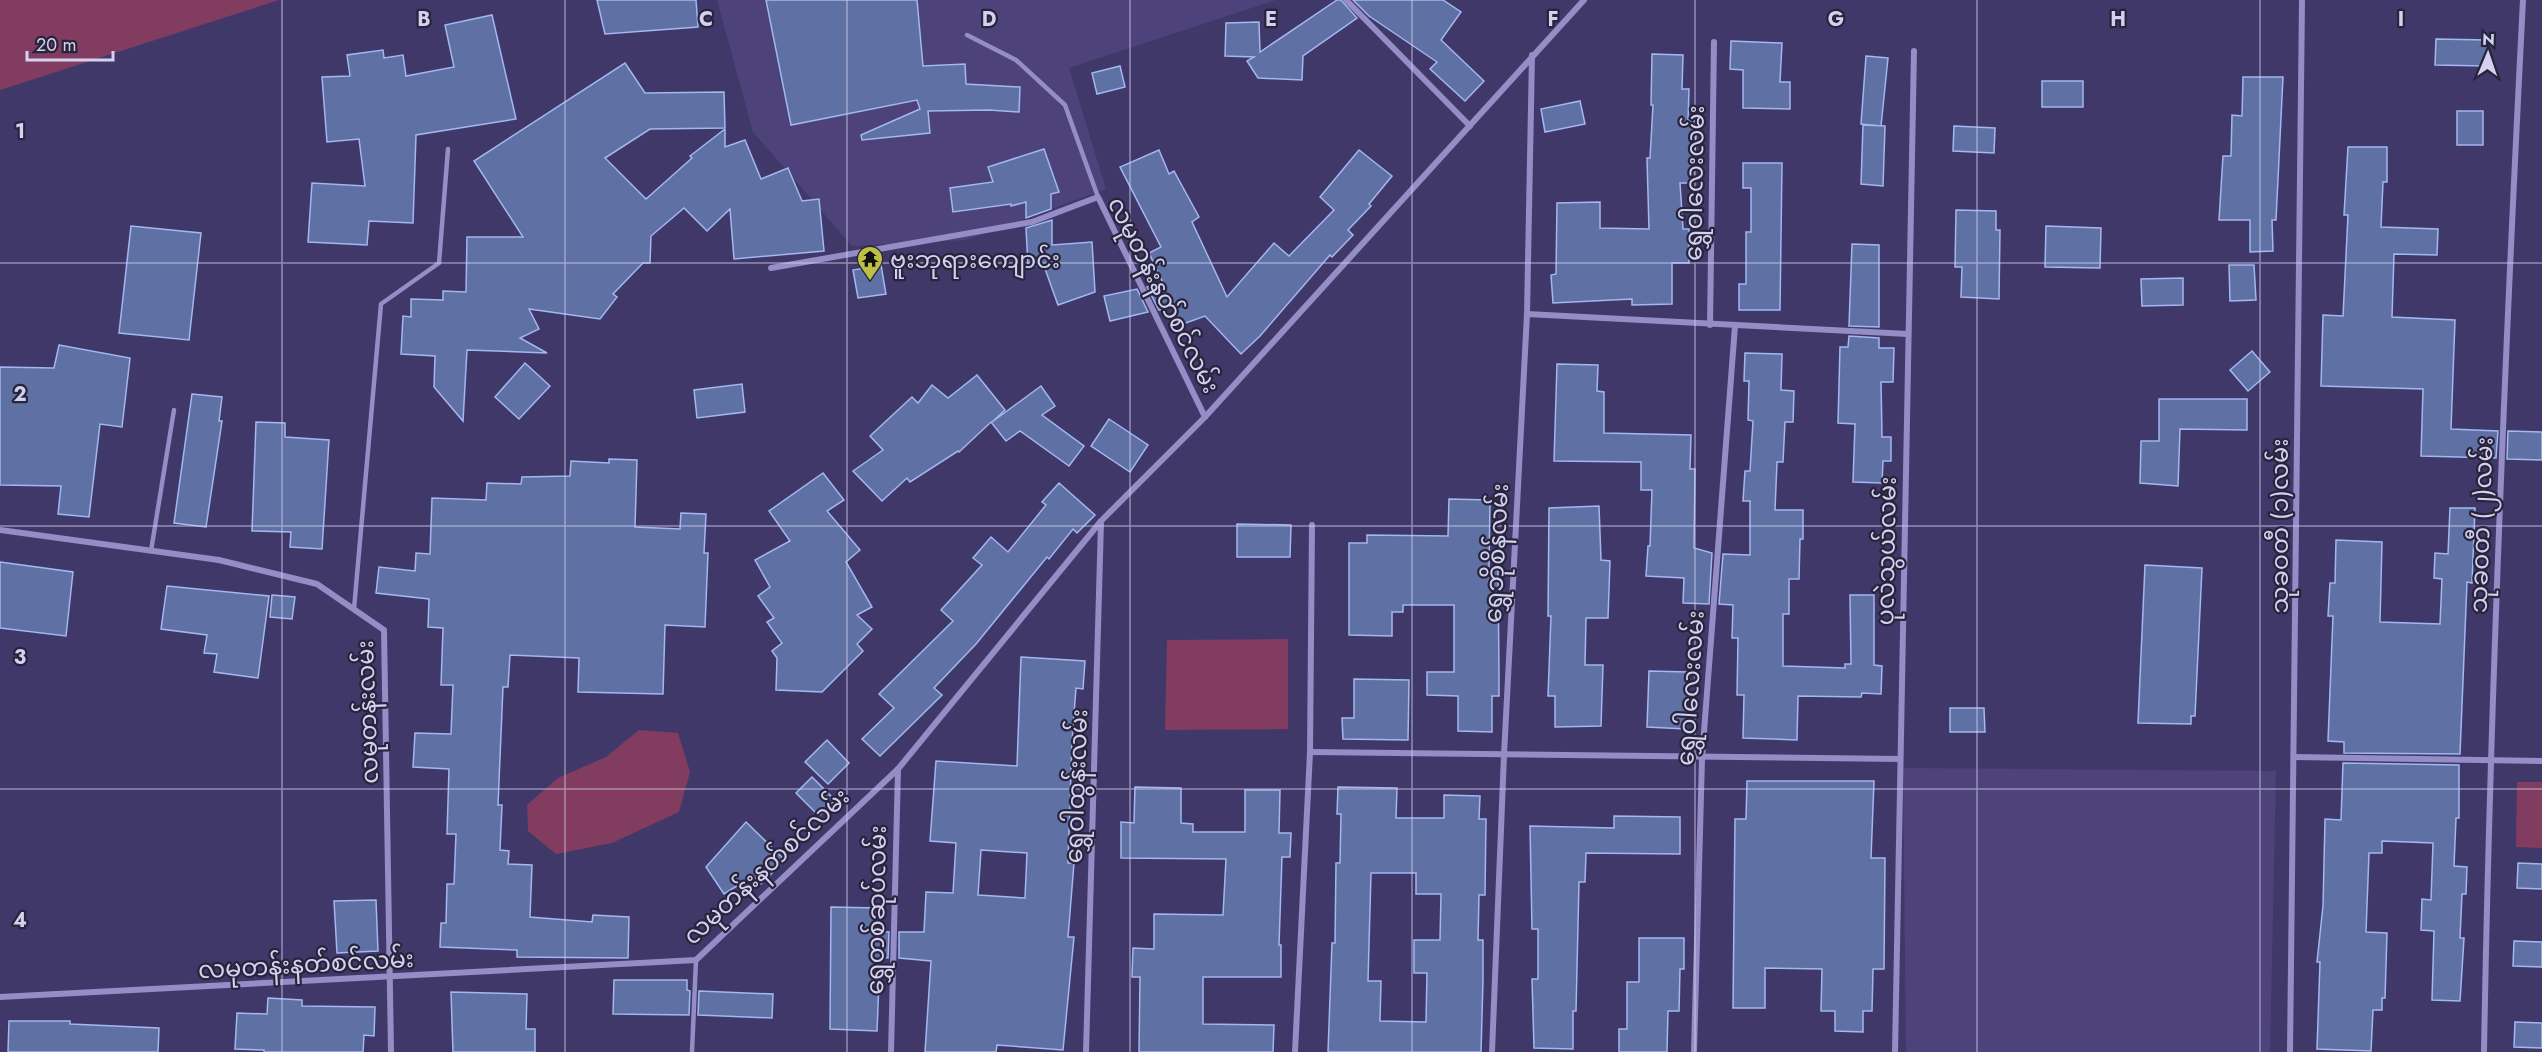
<svg xmlns="http://www.w3.org/2000/svg" width="2542" height="1052" viewBox="0 0 2542 1052" font-family="Jost,'Noto Sans Myanmar',sans-serif">
  <style>
    .built { fill: #4d427a }
    .water { fill: #823c60 }
    .building { fill: #5f70a4; stroke: #a3b7f0; stroke-width: 1.5; fill-rule: evenodd }
    .lines { fill: none; stroke-linecap: round; stroke-linejoin: round }
    .lane { stroke: #948dc6; stroke-width: 4.5 }
    .street { stroke: #948dc6; stroke-width: 6 }
    .grid { fill: none; stroke: #d4d1f0; stroke-width: 1.5; stroke-opacity: 0.55 }
    .labels { text-anchor: middle; dominant-baseline: central; stroke-width: 4.5; stroke-linejoin: round; paint-order: stroke }
    .street-label { font-size: 24px; fill: #d4d1f0; stroke: #27243b }
    .poi-label { font-size: 24px; fill: #d4d1f0; stroke: #27243b; text-anchor: start }
    .grid-label { font-size: 20px; text-anchor: middle; font-weight: bold; fill: #d4d1f0; stroke: #27243b; stroke-width: 4.5; stroke-linejoin: round; paint-order: stroke }
  </style>
  <rect width="100%" height="100%" fill="#41386a"/>
  <g class="built">
    <path d="M717,0H1276L1069,68L1106,189L966,240L852,246L753,132Z"/>
    <path d="M1903,768L2276,771L2270,1052H1906Z"/>
  </g>
  <g class="water">
    <path d="M0,0H279L0,90Z"/>
    <path d="M1288,639V729L1165,730L1167,640Z"/>
    <path d="M639,730L678,733L690,772L679,812L612,843L556,854L528,831L527,805L558,778L606,757Z"/>
    <path d="M2517,782H2542V848L2516,847Z"/>
  </g>
  <g class="building">
    <path d="M597,0H696L698,27L605,34Z"/>
    <path d="M766,0H917L923,66L965,64L966,84L1020,87L1019,112L989,110L928,111L930,133L862,140L861,135L920,109L917,100L791,125Z"/>
    <path d="M1337,0H1341L1357,18L1303,56L1302,80L1258,78L1247,61L1254,57L1225,56L1226,23L1259,22L1260,52Z"/>
    <path d="M1353,0H1443L1461,12L1441,40L1484,81L1465,101L1430,69L1437,62L1369,16Z"/>
    <path d="M492,15L516,119L416,135L413,223L369,221L367,245L308,242L312,183L365,186L359,139L327,142L322,77L350,76L347,55L383,50L384,58L403,55L406,76L454,67L445,25Z"/>
    <path d="M2436,39L2487,40V66L2435,65Z"/>
    <path d="M1731,41L1782,43L1780,82H1790V109L1743,108V70L1730,69Z"/>
    <path d="M1652,54L1683,55L1682,89H1689L1688,121H1697L1693,183H1680L1683,229H1689V263H1672V304L1632,305V299L1553,303L1551,275L1556,274L1557,203L1600,202V228L1649,229L1647,158H1650L1653,105H1651Z"/>
    <path d="M1866,56L1888,58L1881,126L1861,124Z"/>
    <path d="M625,63L645,93L724,92L725,128L650,129L605,158L646,199L692,158L690,156L725,129V147L745,140L761,179L788,168L802,201L819,199L824,251L734,259L730,209L707,231L684,208L651,236L650,263H643L613,294L617,297L600,319L529,309L539,329L520,338L547,353L467,350L463,421L434,387L435,356L401,354L403,316L411,317V299L443,300V291L466,292L467,237H523L474,161Z"/>
    <path d="M1120,66L1125,87L1097,94L1092,73Z"/>
    <path d="M2243,77H2283L2276,220H2272L2273,251L2250,252V220H2219L2223,156H2231L2232,115L2242,116Z"/>
    <rect x="2042" y="81" width="41" height="26"/>
    <path d="M1580,101L1585,124L1545,132L1541,109Z"/>
    <rect x="2457" y="111" width="26" height="34"/>
    <path d="M1863,125L1885,126L1883,186L1861,184Z"/>
    <path d="M1954,126L1995,128L1994,153L1953,151Z"/>
    <path d="M2348,147H2387V182H2383L2381,227L2438,229L2437,255L2394,254L2392,317L2455,320L2451,429L2498,431L2496,458L2421,456L2423,389L2321,386L2323,315L2343,316L2348,215H2344Z"/>
    <path d="M1044,149L1059,192L1051,194V209L1026,218V202L1011,206V204L953,212L950,188L993,182L988,167Z"/>
    <path d="M1159,150L1169,174L1174,171L1199,217L1192,222L1227,297L1274,243L1289,256L1334,210L1320,197L1359,150L1392,176L1369,204L1371,206L1348,230L1353,235L1332,257L1330,255L1260,336L1241,354L1205,316L1180,325L1173,306L1159,310L1147,287L1163,283L1149,253L1161,247L1120,167Z"/>
    <path d="M1743,163H1782L1780,310H1739V284H1746V232H1751V188H1743Z"/>
    <path d="M1956,210L1996,211V230H2000L1999,299L1961,297L1962,267H1955Z"/>
    <path d="M1052,220V245L1092,242L1095,292L1058,305L1044,266H1028L1026,228Z"/>
    <path d="M131,226L201,233L189,340L119,333Z"/>
    <path d="M2046,226L2101,228L2100,268L2045,267Z"/>
    <path d="M1852,244L1879,245V327L1849,326Z"/>
    <path d="M881,265L886,294L858,298L853,270Z"/>
    <path d="M2229,265H2254L2256,300L2230,301Z"/>
    <path d="M2183,278V305L2142,306L2141,279Z"/>
    <path d="M1137,289L1148,312L1110,321L1104,296Z"/>
    <path d="M1849,336L1879,338V348H1894L1893,382H1881L1882,437H1891V461H1883L1882,483L1853,482L1855,424L1838,423L1840,347H1848Z"/>
    <path d="M59,345L130,358L122,427L100,424L89,517L58,514L61,486L0,485V367L54,368Z"/>
    <path d="M2252,351L2270,372L2248,391L2230,370Z"/>
    <path d="M1745,353L1782,354L1781,390L1794,391L1793,422H1785L1783,462H1777L1775,510H1803V539H1800L1799,579H1789V614H1783V666L1845,668V664H1851L1850,595H1874V665L1882,666L1881,694L1862,693L1861,697L1798,696L1797,740L1743,738L1744,695H1737L1738,638H1732L1733,605L1719,604L1723,554L1750,555V501H1743L1745,471H1750L1753,421L1748,420L1749,381H1744Z"/>
    <path d="M525,363L550,386L519,419L495,397Z"/>
    <path d="M1557,364L1598,365L1597,391L1604,392V433L1691,435L1690,469H1695L1694,548L1712,553L1709,604L1683,603L1684,578L1646,576L1648,546H1650L1652,490H1641V462L1554,461Z"/>
    <path d="M977,375L1005,410L992,422L1041,386L1055,406L1042,415L1084,446L1069,466L1020,431L1006,441L991,422L959,452L958,451L910,482L907,478L882,501L853,471L883,450L870,436L912,397L918,403L932,385L948,398Z"/>
    <path d="M742,384L745,412L697,418L694,390Z"/>
    <path d="M192,394L222,397L219,421H222L206,527L174,523Z"/>
    <path d="M2159,399H2247V430L2180,429L2178,486L2140,483L2141,441H2159Z"/>
    <path d="M1109,419L1148,445L1130,472L1091,446Z"/>
    <path d="M256,422L285,423V437L329,440L322,549L290,547L291,532L252,531Z"/>
    <path d="M2508,431L2542,432V460L2507,459Z"/>
    <path d="M609,459L637,460L635,527L680,529L681,513L706,514L704,553H708L705,627L665,625L663,694L578,692L579,658L510,655L508,687H503L498,805H502L500,850L509,851L508,864L532,865L530,917L592,922L593,915L629,917L628,958L517,957V950L440,947L441,923H446L447,884H454L456,834H447L449,769L413,767L415,733L451,734L453,685H441L443,628L428,627L429,599L376,593L379,567L415,571L416,553L430,554L432,498L486,500L487,483L521,484L522,477L570,476L571,461L609,463Z"/>
    <path d="M823,473L844,500L827,511L860,550L846,562L872,607L857,615L872,629L857,644L863,651L822,692L776,690L777,658L772,651L782,643L767,622L774,618L758,596L770,587L755,560L790,541L769,511Z"/>
    <path d="M1059,483L1095,515L1077,533L1073,529L1049,559L1047,557L976,644L934,688L942,695L880,756L862,739L894,708L879,694L953,621L941,610L982,565L973,558L991,537L1008,552L1046,505L1042,502Z"/>
    <path d="M1449,499L1490,500L1489,570H1498L1499,672V696H1492V732L1458,731V696L1427,695V672H1454V605H1403V612H1392V636L1349,635V543H1367V535L1448,536Z"/>
    <path d="M1599,506L1601,560L1610,561L1608,618H1586L1585,665H1603L1601,726L1555,727V696H1548L1551,616H1548L1549,508Z"/>
    <path d="M2450,508H2475L2472,583L2467,582L2460,754L2344,753V742L2328,741L2333,616H2328L2330,583H2335L2336,540L2382,542L2380,622L2440,624L2442,579L2434,578L2435,553L2448,554Z"/>
    <path d="M1237,524L1291,525L1290,557H1237Z"/>
    <path d="M0,562L73,572L66,636L0,628Z"/>
    <path d="M2145,565L2202,568L2195,716H2191V724L2138,723Z"/>
    <path d="M167,586L269,596L258,678L214,672L217,654L204,653L207,635L161,629Z"/>
    <path d="M272,595L295,597L292,619L270,617Z"/>
    <path d="M1021,657L1085,661L1083,689L1076,688L1072,741L1068,863H1074L1068,937H1074L1063,1050L997,1045L996,1052H925L931,961L899,958V932H924L926,892L953,893L956,843L930,841L936,761L1017,766ZM981,850L1027,853L1025,898L978,895Z"/>
    <path d="M1649,671L1688,672L1686,729L1647,727Z"/>
    <path d="M1354,679L1409,680L1408,740L1343,739L1342,718H1354Z"/>
    <path d="M1950,708H1984L1985,732H1950Z"/>
    <path d="M827,740L849,763L828,784L805,762Z"/>
    <path d="M2343,763L2459,765V818H2456L2454,866L2467,867L2466,894H2462L2460,938H2464L2460,1001L2432,1000L2434,931L2421,930L2422,899L2431,900L2433,843L2382,841V853H2369L2366,932L2387,933L2385,998H2382V1010H2373L2371,1051L2317,1049L2320,962H2317L2323,906L2325,819L2341,820Z"/>
    <path d="M812,777L835,800L819,816L796,793Z"/>
    <path d="M1747,781H1874L1871,858H1885L1884,969H1873L1872,1011H1863V1032L1835,1031V1011H1821L1822,969L1765,968V1008H1733L1735,819H1746Z"/>
    <path d="M1135,787L1181,788V823L1193,824V832H1245V790H1280L1279,833H1291L1290,857H1282L1279,945H1281V977H1203V1024L1274,1025L1273,1052H1139L1140,977H1132L1133,948L1154,949V914L1223,915L1226,859L1121,858V822L1134,823Z"/>
    <path d="M1338,787L1397,788L1396,818H1444V795L1480,796L1479,819H1486L1485,895H1479L1478,940H1483V980L1481,1052H1328L1332,943H1335L1336,863H1340L1341,814H1337ZM1371,873H1416V894H1441L1440,940H1414V973H1427L1426,1022L1380,1021L1381,981H1368Z"/>
    <path d="M1614,816L1680,817V854L1586,853L1585,882H1579L1576,1011H1573V1049L1534,1048L1532,979H1538V929H1532L1530,826L1614,828Z"/>
    <path d="M746,822L785,860L761,884L753,876L724,894L706,867Z"/>
    <path d="M2518,863L2542,864V889L2517,888Z"/>
    <path d="M376,900L378,951L337,953L334,901Z"/>
    <path d="M831,907L877,908L876,931L889,932L888,958L880,957L877,1031L830,1029Z"/>
    <path d="M1639,938H1684V969H1680L1679,1011H1668L1667,1052H1619V1029H1627V982H1639Z"/>
    <path d="M2514,941L2542,942V967L2513,966Z"/>
    <path d="M614,980H687V990L690,991L689,1015L613,1014Z"/>
    <path d="M699,991L773,994L772,1018L698,1015Z"/>
    <path d="M451,992L527,994L526,1029H535V1052H453Z"/>
    <path d="M268,998L302,1000V1006L375,1007L374,1036L364,1035L363,1052H264V1050L235,1049L237,1013L267,1014Z"/>
    <path d="M9,1021H70V1024L159,1028L158,1052H8Z"/>
    <path d="M2515,1022L2542,1023V1048L2514,1047Z"/>
  </g>
  <g class="lines">
    <g class="lane">
      <path d="M967,35L1016,60L1065,105L1098,197"/>
      <path d="M151,551L174,410"/>
      <path d="M354,609L381,304L439,263L448,149"/>
      <path d="M692,1052L696,960"/>
    </g>
    <g class="street">
      <path d="M1346,0L1470,126"/>
      <path d="M771,268L1032,222L1098,197L1205,417"/>
      <path d="M1527,314L1908,334"/>
      <path d="M1710,325L1714,42"/>
      <path d="M0,530L219,560L317,584L384,630L391,1052"/>
      <path d="M1310,752L1900,759"/>
      <path d="M2295,757L2542,761"/>
      <path d="M0,997L696,960L898,769L1101,521L1205,417L1584,0"/>
      <path d="M891,1052L898,769"/>
      <path d="M1086,1052L1101,522"/>
      <path d="M1295,1052L1310,752L1312,525"/>
      <path d="M1492,1052L1504,755L1527,314L1532,55"/>
      <path d="M1694,1052L1702,758L1735,326"/>
      <path d="M1895,1052L1914,51"/>
      <path d="M2290,1052L2302,0"/>
      <path d="M2484,1052C2490,701 2505,351 2523,0"/>
    </g>
  </g>
  <path class="grid" d="M282,0V1052M565,0V1052M847,0V1052M1130,0V1052M1412,0V1052M1695,0V1052M1977,0V1052M2260,0V1052M0,263H2542M0,526H2542M0,789H2542"/>
  <defs>
    <symbol id="temple-pin" viewBox="-11 -11 22 30"><path d="M0 17L-7.5 6A9.5 9.5 0 1 1 7.5 6Z" fill="#bebf42" stroke="#27243b"/><path d="M0-6L5-2H3V0L6.5 2.5H4V6H1.5V3h-3V6H-4V2.5H-6.5L-3 0V-2H-5Z" fill="#111"/></symbol>
  </defs>
  <g fill-rule="evenodd">
    <use href="#temple-pin" x="855" y="244" width="30" height="40"/>
  </g>
  <g class="labels">
    <g class="street-label">
      <text transform="translate(1694 183) rotate(-89)">ရွှေဝါလေးလမ်း</text>
      <text transform="translate(1164 295) rotate(63)">လမုတန်းနတ်စင်လမ်း</text>
      <text transform="translate(2481 525) rotate(-88)">သုခဝတီ (၂)လမ်း</text>
      <text transform="translate(2279 526) rotate(-90)">သုခဝတီ (၁)လမ်း</text>
      <text transform="translate(1886 551) rotate(-89)">ပုလဲသွယ်လမ်း</text>
      <text transform="translate(1496 553) rotate(-87)">ရွှေဘိုစိန်လမ်း</text>
      <text transform="translate(1690 688) rotate(-86)">ရွှေဝါလေးလမ်း</text>
      <text transform="translate(367 712) rotate(-92)">လမုတန်းလမ်း</text>
      <text transform="translate(1076 786) rotate(-88)">ရွှေဝါထွန်းလမ်း</text>
      <text transform="translate(766 866) rotate(-43)">လမုတန်းနတ်စင်လမ်း</text>
      <text transform="translate(876 910) rotate(-89)">ရွှေတစ်ဆုပ်လမ်း</text>
      <text transform="translate(306 964) rotate(-3)">လမုတန်းနတ်စင်လမ်း</text>
    </g>
    <g class="poi-label">
      <text x="890" y="259">ဗူးဘုရားကျောင်း</text>
    </g>
  </g>
  <g class="grid-label">
    <text x="424" y="26">B</text>
    <text x="706" y="26">C</text>
    <text x="989" y="26">D</text>
    <text x="1271" y="26">E</text>
    <text x="1553" y="26">F</text>
    <text x="1836" y="26">G</text>
    <text x="2118" y="26">H</text>
    <text x="2401" y="26">I</text>
    <text x="20" y="138">1</text>
    <text x="20" y="401">2</text>
    <text x="20" y="664">3</text>
    <text x="20" y="927">4</text>
  </g>
  <g transform="translate(2488 54) rotate(2)" stroke="#27243b" stroke-width="4.5" paint-order="stroke">
  <path d="M0-4.5L10 22L0 15L-10 22Z" fill="#d4d1f0"/>
  <text y="-9" font-size="16" font-weight="bold" text-anchor="middle" fill="#d4d1f0">N</text>
  </g>
  <path d="M27 51v9h86v-9" fill="none" stroke="#d4d1f0" stroke-width="3"/>
  <text x="36" y="51" font-size="18" fill="#d4d1f0" stroke="#27243b" stroke-width="4.5" paint-order="stroke">20 m</text>
</svg>
